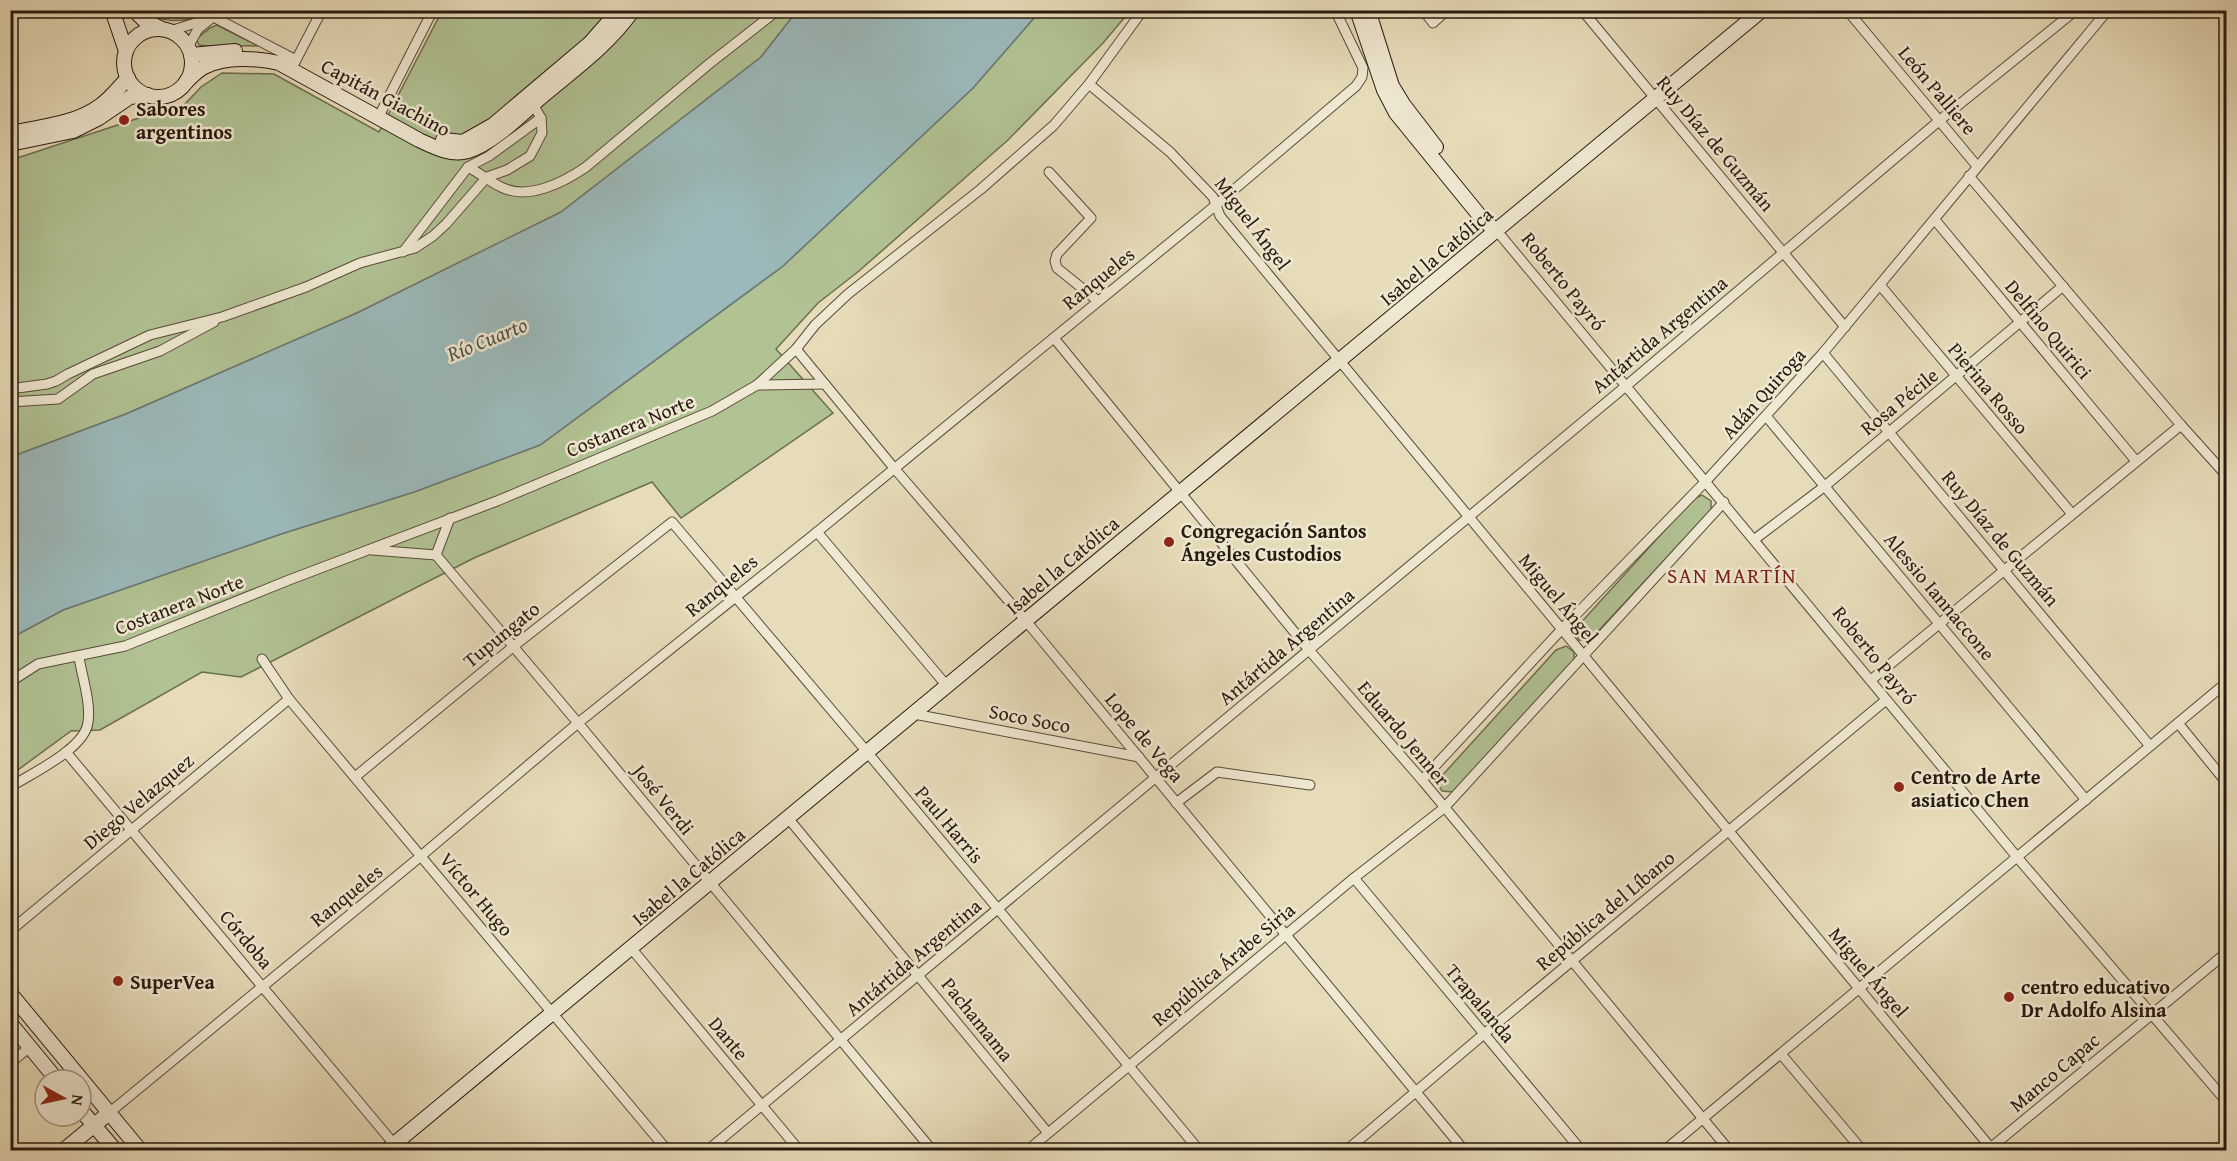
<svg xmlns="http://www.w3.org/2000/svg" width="2237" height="1161" viewBox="0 0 2237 1161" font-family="'Gentium Book Plus',serif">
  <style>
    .green { fill: #b1c293; stroke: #6c6e50; stroke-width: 1.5 }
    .water { fill: #9bb9ba; stroke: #6d7975; stroke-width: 1.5 }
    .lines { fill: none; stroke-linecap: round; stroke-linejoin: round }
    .street-casing { stroke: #584a39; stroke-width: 11 }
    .secondary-casing { stroke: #28190e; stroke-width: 16 }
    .street { stroke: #efe8d2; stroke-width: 9 }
    .secondary { stroke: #efe8d2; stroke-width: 14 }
    .poi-dot { fill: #8f2418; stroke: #efe8d2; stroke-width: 2 }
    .labels { text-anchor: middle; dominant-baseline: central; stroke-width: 5; stroke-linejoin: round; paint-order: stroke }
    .street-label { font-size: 20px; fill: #28190e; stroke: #efe8d2 }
    .poi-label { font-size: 20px; font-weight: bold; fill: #28190e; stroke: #efe8d2; text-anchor: start }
    .water-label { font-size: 21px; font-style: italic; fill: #50514a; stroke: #efe8d2 }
    .neighbourhood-label { font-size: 21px; letter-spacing: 1.5px; fill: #7a1f14; stroke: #efe8d2 }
  </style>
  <rect width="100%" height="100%" fill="#e7dcb9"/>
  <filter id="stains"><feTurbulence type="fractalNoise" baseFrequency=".00333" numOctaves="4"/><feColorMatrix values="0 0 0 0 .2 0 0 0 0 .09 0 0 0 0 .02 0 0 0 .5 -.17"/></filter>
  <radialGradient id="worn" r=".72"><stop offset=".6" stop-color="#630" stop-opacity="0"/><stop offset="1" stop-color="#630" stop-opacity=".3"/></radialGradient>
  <g class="green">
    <path d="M144,11H187L200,17C179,22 162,23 144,11Z"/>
    <path d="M442,11H797L761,57L561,212L357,313L126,414L11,457V160L148,115L166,113L183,106L201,87L222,73L274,74L379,132Z"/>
    <path d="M1040,11H1130L1103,43L1008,140L859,271L818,303L776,349L833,413L681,518L652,482L474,558L241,677L202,672L100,730L71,731L11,775V638L63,610L281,534L414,492L540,445L783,266L973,88Z"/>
    <path d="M217,25L258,46C238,45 218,48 199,45L196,39L210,28Z"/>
    <path d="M1702,495L1711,501V510L1589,641L1579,640L1575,633L1576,628L1693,499Z"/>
    <path d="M1566,646L1574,652V661L1453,792L1442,791L1438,784L1439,779L1556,650Z"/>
  </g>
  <path class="water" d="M797,11H1040L973,88L783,266L540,445L414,492L281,534L63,610L11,638V457L126,414L357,313L561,212L761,57Z"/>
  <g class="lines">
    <defs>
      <g id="street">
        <path d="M200,10L296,60"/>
        <path d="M1423,10L1433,23L1447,10"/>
        <path d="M1582,10L1845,327"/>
        <path d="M1847,10L1977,166"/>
        <path d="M170,31L205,20"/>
        <path d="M188,47L198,29L213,17L216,10"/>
        <path d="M294,64L322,10"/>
        <path d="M1089,84L1170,152L1213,197L1220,216L1991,1148"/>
        <path d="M378,118L433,10"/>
        <path d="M468,167C480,173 490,182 501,187C528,201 564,182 586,167L709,64L778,10"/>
        <path d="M1049,172L1091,218L1057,254L1055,261L1057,268L1098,301"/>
        <path d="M1969,176L2181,425L2226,475"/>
        <path d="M1935,220L2136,461"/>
        <path d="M1497,231L2017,857L2226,1101"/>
        <path d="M403,252L468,167L489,156L541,118"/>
        <path d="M1880,285L2072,514"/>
        <path d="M1054,338L1309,650L1422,780L1729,1150"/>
        <path d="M796,349L894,468L1026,621L1464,1150"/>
        <path d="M1823,353L2150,746"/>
        <path d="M757,385L825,384"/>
        <path d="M10,389L47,384L56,381L68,374L150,335L222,317L306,287L360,263L415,248L433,236L446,224L487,177L507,170L530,156L542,133L541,118L531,101"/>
        <path d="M10,402L58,399L93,374L160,351L214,322"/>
        <path d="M1766,416L2086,800"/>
        <path d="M817,532L947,686"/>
        <path d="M1755,539L1825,486L2063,286"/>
        <path d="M372,550L436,555L450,518"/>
        <path d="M436,555L578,723L932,1150"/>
        <path d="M262,659L289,699L667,1150"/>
        <path d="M1871,680L2181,425"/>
        <path d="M10,682L38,664L125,646L289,580L497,501L712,411L757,385L796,349L815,325L848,294L981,189L1054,125L1089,84L1143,10"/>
        <path d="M914,714L1139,757"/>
        <path d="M2178,723L2226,782"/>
        <path d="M66,752L399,1150"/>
        <path d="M355,777L514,646L672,522L867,752L1199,1150"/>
        <path d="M1422,780L1562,629L1706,481L1823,353L2108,10"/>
        <path d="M10,787C31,774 86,748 88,722C91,702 82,677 79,657"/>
        <path d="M1176,803L1217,772L1310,785"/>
        <path d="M788,818L1048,1133"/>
        <path d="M1354,878L1581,1150"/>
        <path d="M10,931L289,699"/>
        <path d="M631,948L799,1150"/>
        <path d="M1781,1054L1862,1150"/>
        <path d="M10,1063L30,1047"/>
        <path d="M109,1113L421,856L578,723L817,532L1216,205L1356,86L1362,77L1363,68L1335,10"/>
        <path d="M708,1150L1626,386L1940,120L2076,10"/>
        <path d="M1028,1150L1354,878L1444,808L1724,502"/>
        <path d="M1347,1150L1484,1034L1886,700"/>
        <path d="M1665,1150L2226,683"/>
        <path d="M1988,1150L2226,953"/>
      </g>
      <g id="secondary">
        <path d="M112,10L126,51"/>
        <path d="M134,10L144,20L160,28"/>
        <path d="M1357,10L1384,90L1396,113L1484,221L1497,231"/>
        <path d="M1368,10L1392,86L1403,104L1436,147"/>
        <circle cx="158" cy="63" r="34"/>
        <path d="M191,55L235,51"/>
        <path d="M186,82C192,76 198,70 204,67C225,56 258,58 279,63L419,140C434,147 451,156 468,151C492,144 520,116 539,99C572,71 608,46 633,10"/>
        <path d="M10,133C40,127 76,124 101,105C111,98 119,87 128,78"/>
        <path d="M443,140L463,142L493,125L590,43L619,10"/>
        <path d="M10,144L73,131L99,118L130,97L148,95"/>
        <path d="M10,993L140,1150"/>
        <path d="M10,1023L57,1080"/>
        <path d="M81,1110L115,1150"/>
        <path d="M64,1150L109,1113"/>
        <path d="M387,1150L1762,10"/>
      </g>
    </defs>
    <use href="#street" class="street-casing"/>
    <use href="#secondary" class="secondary-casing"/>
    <use href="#street" class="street"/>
    <use href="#secondary" class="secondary"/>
  </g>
  <g class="poi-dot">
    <circle cx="124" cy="120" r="6"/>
    <circle cx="1169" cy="542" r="6"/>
    <circle cx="1899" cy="787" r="6"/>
    <circle cx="118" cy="981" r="6"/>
    <circle cx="2009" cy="997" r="6"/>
  </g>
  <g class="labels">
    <g class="street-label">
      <text transform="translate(1938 90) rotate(50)">León Palliere</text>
      <text transform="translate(386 97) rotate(28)">Capitán Giachino</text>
      <text transform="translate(1716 143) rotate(50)">Ruy Díaz de Guzmán</text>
      <text transform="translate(1253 223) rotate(53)">Miguel Ángel</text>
      <text transform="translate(1436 256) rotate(-40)">Isabel la Católica</text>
      <text transform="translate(1098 278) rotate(-39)">Ranqueles</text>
      <text transform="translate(1564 281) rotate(51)">Roberto Payró</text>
      <text transform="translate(2049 329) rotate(50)">Delfino Quirici</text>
      <text transform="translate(1659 334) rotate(-40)">Antártida Argentina</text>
      <text transform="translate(1989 388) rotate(50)">Pierina Rosso</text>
      <text transform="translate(1763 393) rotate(-48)">Adán Quiroga</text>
      <text transform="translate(1899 401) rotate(-39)">Rosa Pécile</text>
      <text transform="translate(630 425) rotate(-22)">Costanera Norte</text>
      <text transform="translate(2001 538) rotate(50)">Ruy Díaz de Guzmán</text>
      <text transform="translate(1062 565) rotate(-40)">Isabel la Católica</text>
      <text transform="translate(721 585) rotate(-39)">Ranqueles</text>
      <text transform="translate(1940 596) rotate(50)">Alessio Iannaccone</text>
      <text transform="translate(1559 598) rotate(50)">Miguel Ángel</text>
      <text transform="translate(179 604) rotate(-21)">Costanera Norte</text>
      <text transform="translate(501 634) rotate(-39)">Tupungato</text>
      <text transform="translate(1286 646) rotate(-40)">Antártida Argentina</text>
      <text transform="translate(1875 655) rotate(51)">Roberto Payró</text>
      <text transform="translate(1030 718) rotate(11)">Soco Soco</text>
      <text transform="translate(1404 733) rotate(50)">Eduardo Jenner</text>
      <text transform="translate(1145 737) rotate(50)">Lope de Vega</text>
      <text transform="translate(664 799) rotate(51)">José Verdi</text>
      <text transform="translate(138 801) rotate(-40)">Diego Velazquez</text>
      <text transform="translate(950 824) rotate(50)">Paul Harris</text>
      <text transform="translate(688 876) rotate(-40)">Isabel la Católica</text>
      <text transform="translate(477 894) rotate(50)">Víctor Hugo</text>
      <text transform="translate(346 895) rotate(-39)">Ranqueles</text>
      <text transform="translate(1605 910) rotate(-40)">República del Líbano</text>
      <text transform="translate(247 939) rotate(50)">Córdoba</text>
      <text transform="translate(913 957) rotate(-40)">Antártida Argentina</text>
      <text transform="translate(1223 964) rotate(-40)">República Árabe Siria</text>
      <text transform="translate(1869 972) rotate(50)">Miguel Ángel</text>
      <text transform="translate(1481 1003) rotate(50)">Trapalanda</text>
      <text transform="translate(978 1019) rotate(51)">Pachamama</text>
      <text transform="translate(729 1038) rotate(50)">Dante</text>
      <text transform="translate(2054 1072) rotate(-40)">Manco Capac</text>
    </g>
    <g class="poi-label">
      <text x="136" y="108">Sabores<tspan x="136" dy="23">argentinos</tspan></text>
      <text x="1181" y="530">Congregación Santos<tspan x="1181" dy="23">Ángeles Custodios</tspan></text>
      <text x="1911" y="776">Centro de Arte<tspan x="1911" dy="23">asiatico Chen</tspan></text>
      <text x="130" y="981">SuperVea</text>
      <text x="2021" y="986">centro educativo<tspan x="2021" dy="23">Dr Adolfo Alsina</tspan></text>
    </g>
    <g class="water-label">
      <text transform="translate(487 339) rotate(-22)">Río Cuarto</text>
    </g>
    <g class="neighbourhood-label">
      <text x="1732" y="575">SAN MARTÍN</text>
    </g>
  </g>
  <rect width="2237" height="1161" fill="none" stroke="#e7dcb9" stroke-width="36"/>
  <rect x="12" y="12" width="2213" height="1137" fill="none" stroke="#28190e" stroke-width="3"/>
  <rect x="18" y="18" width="2201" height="1125" fill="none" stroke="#28190e" stroke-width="1.5"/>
  <g transform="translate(63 1098) rotate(98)"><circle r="28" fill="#efe8d2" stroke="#9f9584" stroke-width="1.5"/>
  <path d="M0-4.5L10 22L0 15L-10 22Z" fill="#8f2418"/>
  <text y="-9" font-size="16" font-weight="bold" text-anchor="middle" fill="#28190e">N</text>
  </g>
  <rect width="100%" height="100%" filter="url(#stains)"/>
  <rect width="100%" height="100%" fill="url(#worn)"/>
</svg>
